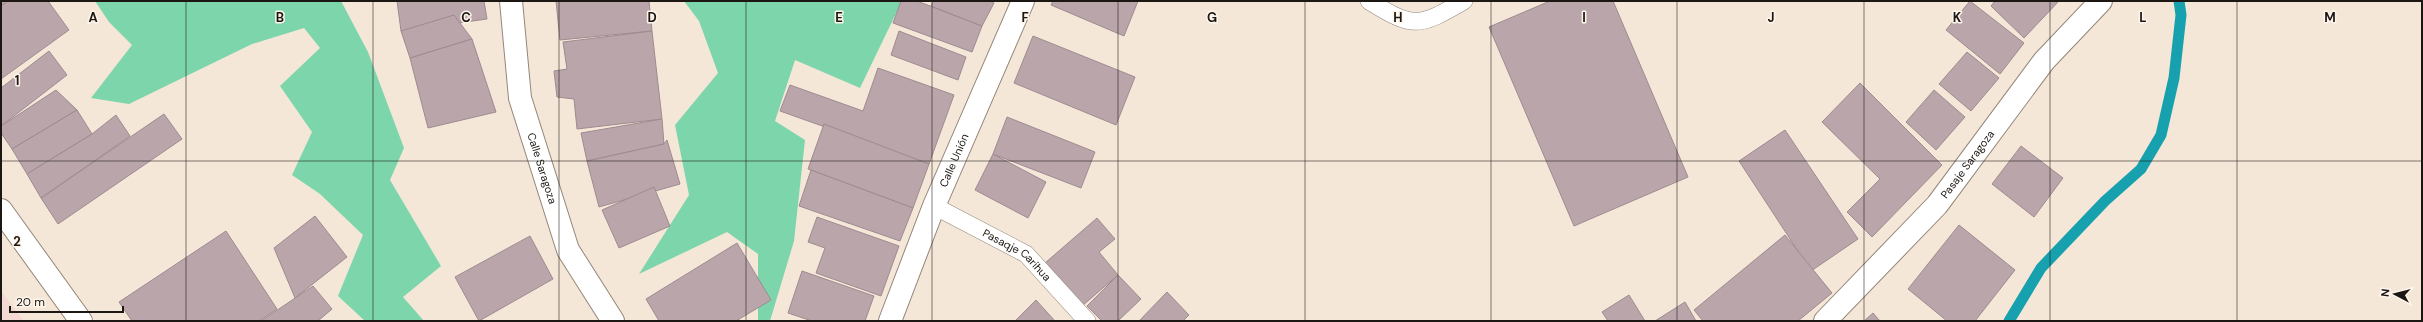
<svg xmlns="http://www.w3.org/2000/svg" width="2423" height="322" viewBox="0 0 2423 322" font-family="'DM Sans',sans-serif">
  <style>
    .education { fill: #f3d9d2 }
    .green { fill: #7cd5ab }
    .lines { fill: none; stroke-linecap: round; stroke-linejoin: round }
    .stream { stroke: #17a0ad; stroke-width: 11 }
    .building { fill: #b9a5aa; stroke: #9e8b90 }
    .service-casing { stroke: #938679; stroke-width: 18 }
    .minor-casing { stroke: #938679; stroke-width: 24 }
    .secondary-casing { stroke: #938679; stroke-width: 24 }
    .service { stroke: #fff; stroke-width: 17 }
    .minor { stroke: #fff; stroke-width: 22 }
    .secondary { stroke: #fff; stroke-width: 22 }
    .grid { fill: none; stroke: #1c1712; stroke-width: 1; stroke-opacity: 0.55 }
    .labels { text-anchor: middle; dominant-baseline: central; stroke-width: 3; stroke-linejoin: round; paint-order: stroke }
    .street-label { font-size: 11px; fill: #1c1712; stroke: #fef5ec }
    .grid-label { font-size: 13px; text-anchor: middle; font-weight: bold; fill: #1c1712; stroke: #fef5ec; stroke-width: 3; stroke-linejoin: round; paint-order: stroke }
  </style>
  <rect width="100%" height="100%" fill="#f5e7d8"/>
  <path class="education" d="M1,291L24,321H1Z"/>
  <g class="green">
    <path d="M95,1H341L368,52L404,148L390,180L441,266L403,297L424,321H365L338,296L363,235L320,194L292,175L312,132L280,86L320,48L304,28L252,44L129,104L91,98L132,45L109,22Z"/>
    <path d="M684,1H902L860,88L795,60L775,121L805,140L794,241L770,321H758V254L727,232L639,274L689,195L675,125L718,73L699,21Z"/>
  </g>
  <g class="lines">
    <path class="stream" d="M2009,321L2041,268L2105,201L2141,169L2161,135L2174,78L2181,15L2179,1"/>
  </g>
  <g class="building">
    <path d="M1,1H8L1,6Z"/>
    <path d="M8,1H48L69,30L1,79V6Z"/>
    <path d="M397,1H484L487,19L401,31Z"/>
    <path d="M556,1H649L652,31L560,40Z"/>
    <path d="M901,1H917L982,26L972,52L893,23Z"/>
    <path d="M933,1H990L994,3L982,26L931,6Z"/>
    <path d="M1053,1H1138L1124,36L1051,5Z"/>
    <path d="M1550,1H1613L1688,177L1574,226L1489,27Z"/>
    <path d="M1970,1L2024,43L2000,74L1946,30Z"/>
    <path d="M1995,1H2059L2024,38L1991,6Z"/>
    <path d="M454,15L472,39L410,58L401,31Z"/>
    <path d="M652,31L662,119L577,129L574,99L557,97L554,71L567,69L563,42Z"/>
    <path d="M899,31L966,57L958,80L891,55Z"/>
    <path d="M1033,36L1135,77L1116,125L1014,83Z"/>
    <path d="M472,39L496,112L428,128L410,58Z"/>
    <path d="M49,51L67,75L1,126V88Z"/>
    <path d="M1967,52L1999,78L1971,111L1939,84Z"/>
    <path d="M878,68L954,95L929,164L780,111L790,85L863,111Z"/>
    <path d="M1860,83L1942,165L1872,237L1847,212L1880,179L1822,122Z"/>
    <path d="M56,90L77,110L12,149L1,133V126Z"/>
    <path d="M1934,90L1965,117L1936,150L1906,122Z"/>
    <path d="M77,110L92,134L27,174L12,149Z"/>
    <path d="M164,114L182,139L58,224L41,198Z"/>
    <path d="M116,115L130,136L41,198L27,174L92,134Z"/>
    <path d="M1007,117L1095,152L1081,188L993,154Z"/>
    <path d="M662,119L664,144L587,161L581,133Z"/>
    <path d="M824,124L929,164L913,208L808,169Z"/>
    <path d="M1785,130L1858,239L1811,271L1739,161Z"/>
    <path d="M667,140L680,184L599,207L587,161L664,144Z"/>
    <path d="M2021,146L2063,178L2034,217L1992,184Z"/>
    <path d="M993,154L1046,182L1028,218L975,190Z"/>
    <path d="M811,170L913,208L900,241L799,206Z"/>
    <path d="M654,187L670,226L619,248L602,210Z"/>
    <path d="M315,216L347,257L295,298L274,248Z"/>
    <path d="M817,217L899,246L881,296L816,273L825,248L808,242Z"/>
    <path d="M1097,218L1115,239L1099,252L1118,275L1082,306L1045,263Z"/>
    <path d="M1959,225L2015,270L1975,321H1947L1908,289Z"/>
    <path d="M226,231L277,309L259,321H132L119,302Z"/>
    <path d="M1785,235L1832,293L1798,321H1703L1694,310Z"/>
    <path d="M530,236L553,279L479,321L455,277Z"/>
    <path d="M737,243L771,300L736,321H659L646,299Z"/>
    <path d="M802,271L874,296L865,321H812L788,313Z"/>
    <path d="M1118,275L1141,299L1118,321H1102L1087,306Z"/>
    <path d="M313,286L332,309L318,321H261Z"/>
    <path d="M1167,292L1189,315L1183,321H1139Z"/>
    <path d="M1629,295L1645,321H1608L1602,312Z"/>
    <path d="M1036,300L1055,321H1015Z"/>
    <path d="M1685,302L1696,321H1655Z"/>
    <path d="M1873,313L1880,321H1864Z"/>
  </g>
  <g class="lines">
    <defs>
      <g id="service">
        <path d="M1369,1C1414,29 1419,27 1464,1"/>
        <path id="s1" d="M934,206L1026,254L1087,321"/>
      </g>
      <g id="minor">
        <path id="s2" d="M511,1L520,98L568,250L613,321"/>
        <path id="s3" d="M890,321L934,206L1023,1"/>
        <path id="s4" d="M1825,321L1937,205L2044,61L2101,1"/>
      </g>
      <path id="secondary" d="M1,210L81,321"/>
    </defs>
    <use href="#service" class="service-casing"/>
    <use href="#minor" class="minor-casing"/>
    <use href="#secondary" class="secondary-casing"/>
    <use href="#service" class="service"/>
    <use href="#minor" class="minor"/>
    <use href="#secondary" class="secondary"/>
  </g>
  <path class="grid" d="M186,1V321M373,1V321M559,1V321M746,1V321M932,1V321M1118,1V321M1305,1V321M1491,1V321M1677,1V321M1864,1V321M2050,1V321M2237,1V321M1,161H2422"/>
  <g class="labels">
    <g class="street-label">
      <text stroke="none"><textPath href="#s3" startOffset="173">Calle Unión</textPath></text>
      <text stroke="none"><textPath href="#s4" startOffset="212">Pasaje Saragoza</textPath></text>
      <text stroke="none"><textPath href="#s2" startOffset="171">Calle Saragoza</textPath></text>
      <text stroke="none"><textPath href="#s1" startOffset="97">Pasaqje Carihua</textPath></text>
    </g>
  </g>
  <g class="grid-label">
    <text x="93" y="22">A</text>
    <text x="280" y="22">B</text>
    <text x="466" y="22">C</text>
    <text x="652" y="22">D</text>
    <text x="839" y="22">E</text>
    <text x="1025" y="22">F</text>
    <text x="1212" y="22">G</text>
    <text x="1398" y="22">H</text>
    <text x="1584" y="22">I</text>
    <text x="1771" y="22">J</text>
    <text x="1957" y="22">K</text>
    <text x="2143" y="22">L</text>
    <text x="2330" y="22">M</text>
    <text x="17" y="85">1</text>
    <text x="17" y="246">2</text>
  </g>
  <rect width="2423" height="322" fill="none" stroke="#1c1712" stroke-width="4"/>
  <g transform="translate(2395 294) rotate(277)" stroke="#fef5ec" stroke-width="3" paint-order="stroke">
  <path d="M0-3L7 15L0 10L-7 15Z" fill="#1c1712"/>
  <text y="-6" font-size="11" font-weight="bold" text-anchor="middle" fill="#1c1712">N</text>
  </g>
  <path d="M10 306v6h113v-6" fill="none" stroke="#1c1712" stroke-width="2"/>
  <text x="16" y="306" font-size="12" fill="#1c1712" stroke="#fef5ec" stroke-width="3" paint-order="stroke">20 m</text>
</svg>
